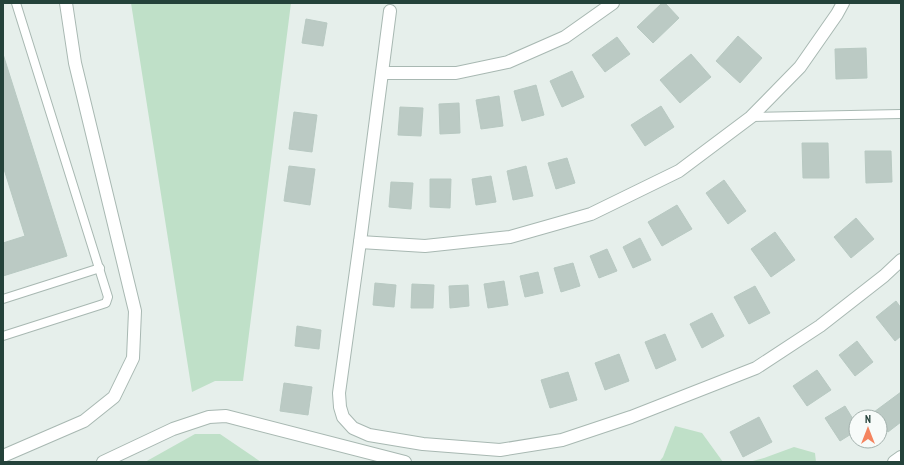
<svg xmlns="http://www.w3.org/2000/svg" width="904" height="465" viewBox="0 0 904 465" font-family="'PT Sans Narrow',sans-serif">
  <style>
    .green { fill: #bfe0c8 }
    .building { fill: #bbcac4; stroke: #b8c9c2 }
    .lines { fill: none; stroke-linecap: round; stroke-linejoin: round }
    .lane-casing { stroke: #a8b8b2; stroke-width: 10 }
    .street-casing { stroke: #a8b8b2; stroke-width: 14 }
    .lane { stroke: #fff; stroke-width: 8 }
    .street { stroke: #fff; stroke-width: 12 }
  </style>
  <rect width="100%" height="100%" fill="#e6efeb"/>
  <g class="green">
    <path d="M131,3H291L243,381H215L192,392Z"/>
    <path d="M675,426L702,433L723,462H659L663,457Z"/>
    <path d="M195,434H220L261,462H145Z"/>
    <path d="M794,447L815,453L816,462H749L764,458Z"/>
  </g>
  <g class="building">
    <path d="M662,3H665L679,18L653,43L637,27Z"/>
    <path d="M306,19L327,23L323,46L302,43Z"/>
    <path d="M738,36L762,58L740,83L716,61Z"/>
    <path d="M617,37L630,54L605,72L592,55Z"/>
    <path d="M866,48L867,78L836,79L835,49Z"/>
    <path d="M3,54L67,256L3,276V243L25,236L3,166Z"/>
    <path d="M691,54L711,77L680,103L660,80Z"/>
    <path d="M572,71L584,97L562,107L550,81Z"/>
    <path d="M536,85L544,115L522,121L514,91Z"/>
    <path d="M499,96L503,126L481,129L476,100Z"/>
    <path d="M459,103L460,133L440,134L439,104Z"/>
    <path d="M661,106L674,127L645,146L631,125Z"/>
    <path d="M400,107L423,108L421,136L398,135Z"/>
    <path d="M294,112L317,115L312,152L289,149Z"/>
    <path d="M802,143H828L829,178H803Z"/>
    <path d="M865,151H891L892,182L866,183Z"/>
    <path d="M567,158L575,183L556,189L548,163Z"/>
    <path d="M289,166L315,169L310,205L284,201Z"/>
    <path d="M526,166L533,196L513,200L507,171Z"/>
    <path d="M491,176L496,202L476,205L472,179Z"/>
    <path d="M430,179H451L450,208L430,207Z"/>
    <path d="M724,180L746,211L728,224L706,193Z"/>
    <path d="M391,182L413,183L411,209L389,207Z"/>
    <path d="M677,205L692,229L662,246L648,222Z"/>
    <path d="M856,218L874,239L851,258L834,237Z"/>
    <path d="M775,232L795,260L771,277L751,249Z"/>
    <path d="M640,238L651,260L633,268L623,247Z"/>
    <path d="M607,249L617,271L599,278L590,256Z"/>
    <path d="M573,263L580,286L561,292L554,268Z"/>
    <path d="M538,272L543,293L525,297L520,276Z"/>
    <path d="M504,281L508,305L488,308L484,284Z"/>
    <path d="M375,283L396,285L394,307L373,305Z"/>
    <path d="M412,284L434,285L433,308H411Z"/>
    <path d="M468,285L469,306L450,308L449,286Z"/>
    <path d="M755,286L770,313L749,324L734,297Z"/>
    <path d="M896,301L901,308V336L895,341L876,317Z"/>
    <path d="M712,313L724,336L702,348L690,324Z"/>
    <path d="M297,326L321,330L319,349L295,346Z"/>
    <path d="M665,334L676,360L656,369L645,342Z"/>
    <path d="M857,341L873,362L855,376L839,355Z"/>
    <path d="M619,354L629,381L605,390L595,363Z"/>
    <path d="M817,370L831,390L807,406L793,386Z"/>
    <path d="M568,372L577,400L550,408L541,380Z"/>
    <path d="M284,383L312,387L308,415L280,411Z"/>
    <path d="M901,392V422L888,432L880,420V417H878L874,412Z"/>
    <path d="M845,406L856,424V431L840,441L825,418Z"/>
    <path d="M759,417L772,442L743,457L730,432Z"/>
  </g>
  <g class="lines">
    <defs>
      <g id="lane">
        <path d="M751,117L901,114"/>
        <path d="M3,299L100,268"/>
        <path d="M3,336L100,305L106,303L108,297L16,3"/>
      </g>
      <g id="street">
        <path d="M390,11L360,242L339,393L340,407L343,417L353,428L369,435L423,444L500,450L562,440L631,417L756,368L820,326L884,276L901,260"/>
        <path d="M382,73H456L508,62L565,37L613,3"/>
        <path d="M360,242L425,246L510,237L591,214L679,171L751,117L800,67L837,14L843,3"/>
        <path d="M3,456L84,421L114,397L133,358L135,311L75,63L66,3"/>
        <path d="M103,462L173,429L209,417L226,416L405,462"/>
        <path d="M894,462L901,457"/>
      </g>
    </defs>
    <use href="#lane" class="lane-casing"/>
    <use href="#street" class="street-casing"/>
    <use href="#lane" class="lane"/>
    <use href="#street" class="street"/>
  </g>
  <rect width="904" height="465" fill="none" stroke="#24423a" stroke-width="8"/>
  <g transform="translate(868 429)"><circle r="19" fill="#f7fbf9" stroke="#a3b1ad"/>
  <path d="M0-3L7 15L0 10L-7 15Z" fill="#f4845f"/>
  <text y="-6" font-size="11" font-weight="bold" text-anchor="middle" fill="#24423a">N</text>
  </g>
</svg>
